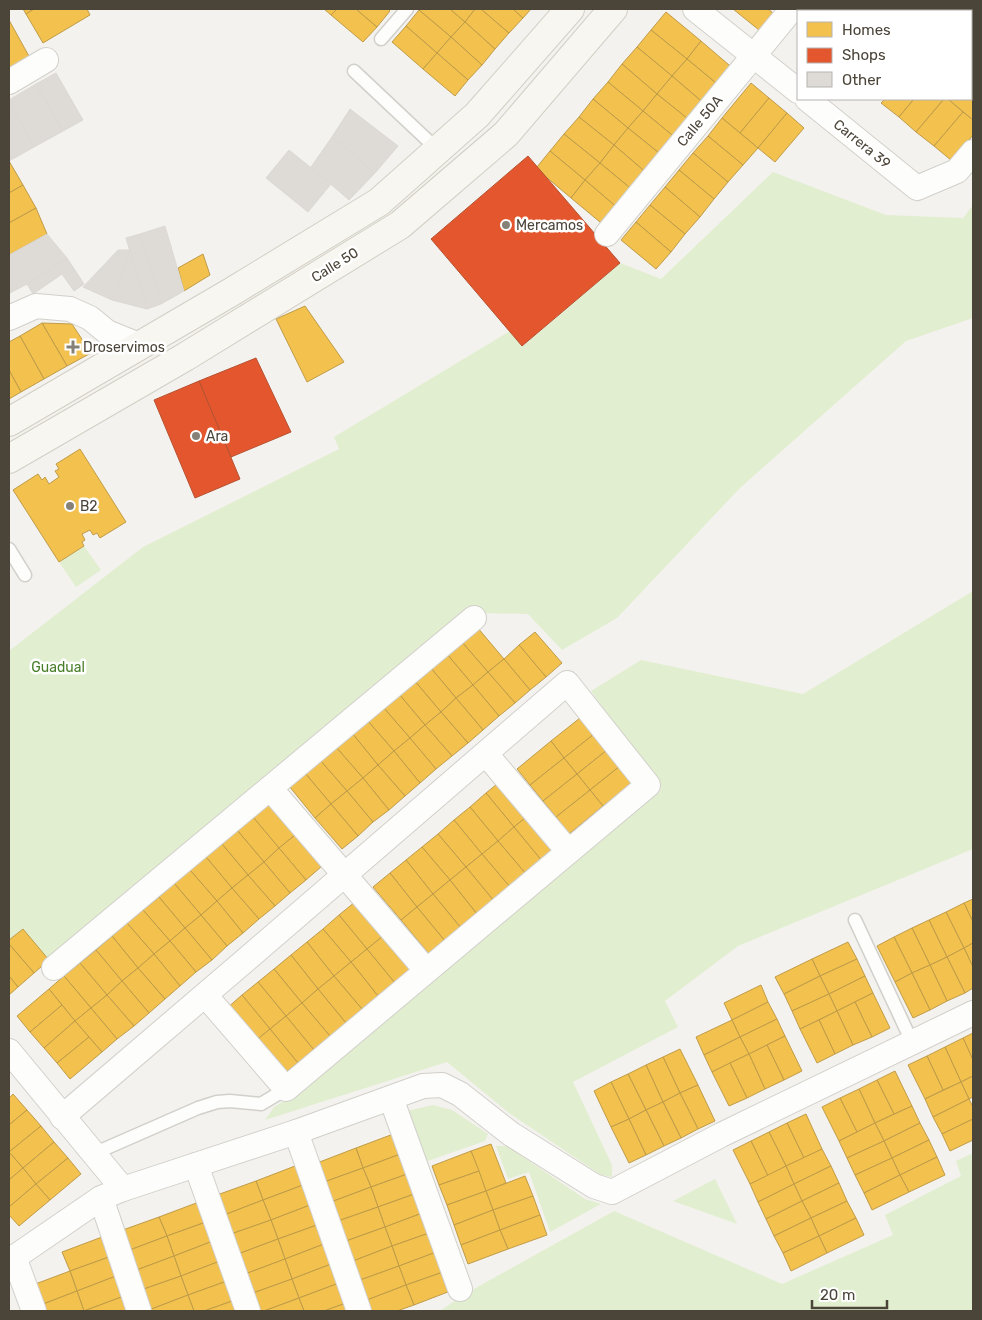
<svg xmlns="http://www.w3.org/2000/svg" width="982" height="1320" viewBox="0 0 982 1320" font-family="Rubik,sans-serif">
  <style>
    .green { fill: #e1eecf }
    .homes { fill: #f2c14e; stroke: #c09c48 }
    .shops { fill: #e4572e; stroke: #b65131 }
    .building { fill: #dedbd6; stroke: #dcd9d4 }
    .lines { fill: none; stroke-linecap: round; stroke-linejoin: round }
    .lane-casing { stroke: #d2d0cb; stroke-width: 15 }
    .street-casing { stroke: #d2d0cb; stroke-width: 26 }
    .secondary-casing { stroke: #d3cfc5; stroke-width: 30 }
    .lane { stroke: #fdfdfc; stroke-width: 12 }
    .street { stroke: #fdfdfc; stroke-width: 24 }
    .secondary { stroke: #f7f6f1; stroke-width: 28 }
    .poi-dot { fill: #868178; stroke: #fff; stroke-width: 2 }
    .labels { text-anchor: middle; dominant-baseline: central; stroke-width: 5; stroke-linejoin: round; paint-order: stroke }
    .street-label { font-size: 14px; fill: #4b4439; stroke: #fff }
    .poi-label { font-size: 14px; fill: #4b4439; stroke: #fff; text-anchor: start }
    .park-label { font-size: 14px; fill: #4a7f2a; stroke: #fff }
  </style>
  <rect width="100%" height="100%" fill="#f4f2ee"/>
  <g class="green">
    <path d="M773,172L886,215L963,218L973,205V318L906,341L740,488L617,618L562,650L528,614L480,613L49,960L23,929L9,940V651L143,547L339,449L334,437L510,331L523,346L620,263L661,279Z"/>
    <path d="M84,546L101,570L76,587L59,562Z"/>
    <path d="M973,591V849L738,946L665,1001L678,1027L573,1082L612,1165V1177L601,1175L509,1113L447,1062L265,1120L274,1107L289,1098L661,789L591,691L641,660L803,694Z"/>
    <path d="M433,1105L452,1110L488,1134L485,1141L422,1163L402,1112Z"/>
    <path d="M496,1146H507L585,1199L601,1204L550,1232L529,1172L508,1179Z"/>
    <path d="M973,1153V1311H440L463,1295L614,1211L782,1284L893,1235L885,1215L961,1176L956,1161Z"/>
    <path d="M715,1179L737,1224L673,1201Z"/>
  </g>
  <g class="homes">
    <path d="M23,9H34L26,14Z"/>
    <path d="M34,9H87L90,15L43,43L26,14Z"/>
    <path d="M324,9H337L331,15Z"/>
    <path d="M337,9H356L377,27L363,42L331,15Z"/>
    <path d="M356,9H388L390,11L377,27Z"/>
    <path d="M420,9H450L465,22L451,37L419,10Z"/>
    <path d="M450,9H475L465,22Z"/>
    <path d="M475,9H481L509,33L495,49L465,22Z"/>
    <path d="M481,9H513L523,18L509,33Z"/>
    <path d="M513,9H531L523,18Z"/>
    <path d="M733,9H768L778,17L764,34Z"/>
    <path d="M812,9H837L840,11H810Z"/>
    <path d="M837,9H872L870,11H840Z"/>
    <path d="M872,9H908L911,11H875Z"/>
    <path d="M908,9H931L929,11H911Z"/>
    <path d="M960,9H973V32L971,30V11H958Z"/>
    <path d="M419,10L451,37L437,53L406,26Z"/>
    <path d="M666,12L701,41L687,59L651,30Z"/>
    <path d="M9,20L30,58L9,71Z"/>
    <path d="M465,22L495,49L482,65L451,37Z"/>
    <path d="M406,26L437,53L423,69L392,42Z"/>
    <path d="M651,30L687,59L672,76L637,47Z"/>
    <path d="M971,30L973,32V62L971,60Z"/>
    <path d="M451,37L482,65L468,80L437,53Z"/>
    <path d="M701,41L736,71L722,88L687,59Z"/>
    <path d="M637,47L672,76L657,94L622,64Z"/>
    <path d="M437,53L468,80L455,96L423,69Z"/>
    <path d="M687,59L722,88L707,106L672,76Z"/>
    <path d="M973,63V91L971,89V67Z"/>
    <path d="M622,64L657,94L643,111L608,82Z"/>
    <path d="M672,76L707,106L693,123L657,94Z"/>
    <path d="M608,82L643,111L628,128L593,99Z"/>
    <path d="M751,83L769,98L740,133L722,118Z"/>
    <path d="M971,89L973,91V120L948,99H971Z"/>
    <path d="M657,94L693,123L678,140L643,111Z"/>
    <path d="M769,98L787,113L758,148L740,133Z"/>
    <path d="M593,99L628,128L614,145L579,117Z"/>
    <path d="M885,99H914L899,117L881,103Z"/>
    <path d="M914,99H944L916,132L899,117Z"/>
    <path d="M944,99H948L963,112L934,146L916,132Z"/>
    <path d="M643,111L678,140L664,157L628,128Z"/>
    <path d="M963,112L973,120V135L952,161L934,146Z"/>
    <path d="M787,113L804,128L775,162L758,148Z"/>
    <path d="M579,117L614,145L600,163L564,134Z"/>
    <path d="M722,118L758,148L743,165L708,136Z"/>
    <path d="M628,128L664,157L649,175L614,145Z"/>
    <path d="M564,134L600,163L585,180L550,151Z"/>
    <path d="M708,136L743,165L728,182L693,153Z"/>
    <path d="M614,145L649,175L635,192L600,163Z"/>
    <path d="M550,151L585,180L571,198L545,176L537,167Z"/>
    <path d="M693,153L728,182L714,199L679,170Z"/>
    <path d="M9,161L23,185L9,193Z"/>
    <path d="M600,163L635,192L620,210L585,180Z"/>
    <path d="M679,170L714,199L700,217L665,187Z"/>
    <path d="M585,180L620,210L606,227L571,198Z"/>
    <path d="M23,185L36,208L9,223V193Z"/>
    <path d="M665,187L700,217L685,234L650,205Z"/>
    <path d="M650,205L685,234L671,252L636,222Z"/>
    <path d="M36,208L47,234L9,255V223Z"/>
    <path d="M636,222L671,252L656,269L621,240Z"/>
    <path d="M203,254L210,275L184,291L178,268Z"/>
    <path d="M305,306L344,362L307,382L276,319Z"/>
    <path d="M42,323L72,324L91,353L67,366Z"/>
    <path d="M42,323L67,366L44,379L20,336Z"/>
    <path d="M20,336L44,379L21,392L9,370V342Z"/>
    <path d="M9,370L21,392L9,399Z"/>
    <path d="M80,449L126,522L100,538L97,533L93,535L90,530L82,534L85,540L82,542L84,546L59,562L13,490L38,474L42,480L45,477L49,484L59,477L55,471L59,469L56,464Z"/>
    <path d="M477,627L504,659L488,672L461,641Z"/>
    <path d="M535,632L562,663L546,677L519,645Z"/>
    <path d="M461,641L488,672L473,685L446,653Z"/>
    <path d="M519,645L546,677L530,690L504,659Z"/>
    <path d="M446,653L473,685L456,698L430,667Z"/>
    <path d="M504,659L530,690L515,703L488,672Z"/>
    <path d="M430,667L456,698L441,712L414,680Z"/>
    <path d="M488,672L515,703L499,716L473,685Z"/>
    <path d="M414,680L441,712L425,725L399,694Z"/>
    <path d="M473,685L499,716L483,730L456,698Z"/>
    <path d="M399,694L425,725L410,738L383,707Z"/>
    <path d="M456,698L483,730L468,743L441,712Z"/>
    <path d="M383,707L410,738L394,751L367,720Z"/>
    <path d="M441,712L468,743L452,756L425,725Z"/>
    <path d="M585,714L599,730L564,758L551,741Z"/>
    <path d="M367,720L394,751L378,765L352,733Z"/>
    <path d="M425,725L452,756L436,769L410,738Z"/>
    <path d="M599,730L612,746L577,774L564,758Z"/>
    <path d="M352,733L378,765L363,778L336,747Z"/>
    <path d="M410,738L436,769L420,783L394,751Z"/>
    <path d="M551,741L564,758L530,785L517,769Z"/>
    <path d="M612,746L625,762L590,790L577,774Z"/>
    <path d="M336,747L363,778L347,791L320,760Z"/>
    <path d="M394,751L420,783L405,796L378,765Z"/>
    <path d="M564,758L577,774L543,801L530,785Z"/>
    <path d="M320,760L347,791L331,804L305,773Z"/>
    <path d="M625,762L638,778L603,806L590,790Z"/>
    <path d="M378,765L405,796L389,810L363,778Z"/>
    <path d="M305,773L331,804L315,818L289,786Z"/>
    <path d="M577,774L590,790L556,817L543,801Z"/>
    <path d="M363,778L389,810L373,822L347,791Z"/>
    <path d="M502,780L530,814L514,827L486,793Z"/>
    <path d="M590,790L603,806L569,834L556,817Z"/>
    <path d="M347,791L373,822L358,836L331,804Z"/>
    <path d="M486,793L514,827L498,841L470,807Z"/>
    <path d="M268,804L295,835L279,848L253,817Z"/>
    <path d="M331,804L358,836L342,849L315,818Z"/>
    <path d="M470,807L498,841L482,854L454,820Z"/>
    <path d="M530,814L558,847L542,861L514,827Z"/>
    <path d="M253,817L279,848L264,862L237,830Z"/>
    <path d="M454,820L482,854L466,867L438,834Z"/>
    <path d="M514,827L542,861L526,874L498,841Z"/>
    <path d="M237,830L264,862L248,875L222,844Z"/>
    <path d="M438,834L466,867L450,880L422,847Z"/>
    <path d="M295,835L322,866L306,880L279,848Z"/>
    <path d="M498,841L526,874L510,887L482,854Z"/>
    <path d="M222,844L248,875L232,888L206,857Z"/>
    <path d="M422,847L450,880L433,894L406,860Z"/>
    <path d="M279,848L306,880L290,893L264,862Z"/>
    <path d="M482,854L510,887L494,901L466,867Z"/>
    <path d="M206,857L232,888L217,901L190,870Z"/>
    <path d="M406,860L433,894L417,907L390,873Z"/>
    <path d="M264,862L290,893L275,906L248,875Z"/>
    <path d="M466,867L494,901L477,914L450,880Z"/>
    <path d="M190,870L217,901L201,915L174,883Z"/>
    <path d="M390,873L417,907L401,920L373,887Z"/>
    <path d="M248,875L275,906L259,919L232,888Z"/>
    <path d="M450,880L477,914L461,928L433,894Z"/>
    <path d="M174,883L201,915L185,928L159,897Z"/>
    <path d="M232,888L259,919L243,933L217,901Z"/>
    <path d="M433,894L461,928L445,941L417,907Z"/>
    <path d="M159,897L185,928L170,941L143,910Z"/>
    <path d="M973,899V922L964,903Z"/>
    <path d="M217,901L243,933L227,946L201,915Z"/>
    <path d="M355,902L383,936L367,949L339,915Z"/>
    <path d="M964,903L973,922V943L964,948L946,912Z"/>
    <path d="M417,907L445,941L429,954L401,920Z"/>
    <path d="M143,910L170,941L154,954L127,923Z"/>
    <path d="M946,912L964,948L947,957L929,920Z"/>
    <path d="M201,915L227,946L212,960L185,928Z"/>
    <path d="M339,915L367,949L351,962L323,929Z"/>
    <path d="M929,920L947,957L930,965L912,928Z"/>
    <path d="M127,923L154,954L138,968L112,936Z"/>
    <path d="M185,928L212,960L196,972L170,941Z"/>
    <path d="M912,928L930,965L912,973L894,937Z"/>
    <path d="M23,929L49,960L34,973L9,944V940Z"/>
    <path d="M323,929L351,962L334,976L307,942Z"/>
    <path d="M112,936L138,968L122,981L96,950Z"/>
    <path d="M383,936L411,969L395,983L367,949Z"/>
    <path d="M894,937L912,973L895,982L877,946Z"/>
    <path d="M170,941L196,972L180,986L154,954Z"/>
    <path d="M307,942L334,976L318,989L291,955Z"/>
    <path d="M848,942L857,959L820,976L812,959Z"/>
    <path d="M973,943V967L964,948Z"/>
    <path d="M9,944L34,973L18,987L9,976Z"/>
    <path d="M964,948L973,967V988L965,993L947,957Z"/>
    <path d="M367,949L395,983L378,996L351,962Z"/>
    <path d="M96,950L122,981L107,995L80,963Z"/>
    <path d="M154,954L180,986L165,999L138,968Z"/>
    <path d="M291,955L318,989L302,1003L274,969Z"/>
    <path d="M947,957L965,993L947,1001L930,965Z"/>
    <path d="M812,959L820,976L784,994L775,977Z"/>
    <path d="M857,959L865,976L829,994L820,976Z"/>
    <path d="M351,962L378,996L362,1009L334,976Z"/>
    <path d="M80,963L107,995L91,1008L64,976Z"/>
    <path d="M930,965L947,1001L930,1010L912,973Z"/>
    <path d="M138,968L165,999L149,1013L122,981Z"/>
    <path d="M274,969L302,1003L286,1016L258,982Z"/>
    <path d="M912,973L930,1010L913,1018L895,982Z"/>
    <path d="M9,976L18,987L9,995Z"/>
    <path d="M64,976L91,1008L75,1021L49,989Z"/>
    <path d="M334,976L362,1009L346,1023L318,989Z"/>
    <path d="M820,976L829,994L792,1011L784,994Z"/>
    <path d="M865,976L873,993L837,1011L829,994Z"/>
    <path d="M122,981L149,1013L134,1026L107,995Z"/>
    <path d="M258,982L286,1016L270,1029L242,995Z"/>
    <path d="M761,985L768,1002L732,1020L724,1003Z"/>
    <path d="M49,989L62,1005L30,1032L17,1016Z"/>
    <path d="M318,989L346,1023L330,1036L302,1003Z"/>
    <path d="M873,993L890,1028L872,1037L855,1002Z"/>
    <path d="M829,994L837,1011L800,1029L792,1011Z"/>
    <path d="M107,995L134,1026L117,1039L91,1008Z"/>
    <path d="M242,995L270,1029L254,1042L226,1009Z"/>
    <path d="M768,1002L777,1019L740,1037L732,1020Z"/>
    <path d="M855,1002L872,1037L853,1045L837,1011Z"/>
    <path d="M302,1003L330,1036L314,1050L286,1016Z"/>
    <path d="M62,1005L75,1021L44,1048L30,1032Z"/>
    <path d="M91,1008L117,1039L102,1052L75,1021Z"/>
    <path d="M837,1011L853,1045L835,1054L819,1020Z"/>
    <path d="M286,1016L314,1050L298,1063L270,1029Z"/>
    <path d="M777,1019L785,1036L749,1054L740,1037Z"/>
    <path d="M732,1020L740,1037L704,1055L696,1037Z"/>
    <path d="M819,1020L835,1054L817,1063L800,1029Z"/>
    <path d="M75,1021L89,1037L57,1063L44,1048Z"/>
    <path d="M270,1029L298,1063L281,1076L254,1042Z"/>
    <path d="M973,1033V1060L963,1038Z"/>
    <path d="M785,1036L802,1071L784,1080L767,1045Z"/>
    <path d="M89,1037L102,1052L70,1079L57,1063Z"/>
    <path d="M740,1037L749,1054L712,1072L704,1055Z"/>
    <path d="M963,1038L973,1060V1076L961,1082L945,1047Z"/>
    <path d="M767,1045L784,1080L765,1089L749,1054Z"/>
    <path d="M945,1047L961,1082L943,1090L927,1056Z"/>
    <path d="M680,1049L698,1085L680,1093L663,1057Z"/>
    <path d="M749,1054L765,1089L747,1098L730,1063Z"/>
    <path d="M927,1056L943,1090L925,1099L908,1065Z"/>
    <path d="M663,1057L680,1093L663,1102L646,1065Z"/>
    <path d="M730,1063L747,1098L729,1106L712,1072Z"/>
    <path d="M646,1065L663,1102L646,1110L628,1074Z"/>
    <path d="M895,1071L912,1106L894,1114L877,1080Z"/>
    <path d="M628,1074L646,1110L629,1119L611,1082Z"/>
    <path d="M973,1076V1097L969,1099L961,1082Z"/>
    <path d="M877,1080L894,1114L875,1123L859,1089Z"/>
    <path d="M611,1082L629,1119L611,1127L594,1091Z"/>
    <path d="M961,1082L969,1099L933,1117L925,1099Z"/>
    <path d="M698,1085L715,1121L698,1129L680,1093Z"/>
    <path d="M859,1089L875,1123L857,1132L840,1098Z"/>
    <path d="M680,1093L698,1129L681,1138L663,1102Z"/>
    <path d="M13,1094L27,1110L9,1125V1098Z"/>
    <path d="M840,1098L857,1132L839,1141L822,1107Z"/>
    <path d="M969,1099L973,1107V1119L942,1134L933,1117Z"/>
    <path d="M663,1102L681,1138L664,1146L646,1110Z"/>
    <path d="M912,1106L920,1123L884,1141L875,1123Z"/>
    <path d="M27,1110L41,1126L9,1152V1125Z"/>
    <path d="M646,1110L664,1146L646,1155L629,1119Z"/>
    <path d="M806,1114L822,1149L804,1158L787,1123Z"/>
    <path d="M629,1119L646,1155L629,1163L611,1127Z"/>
    <path d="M973,1119V1140L950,1151L942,1134Z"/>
    <path d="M787,1123L804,1158L786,1166L769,1132Z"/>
    <path d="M875,1123L884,1141L847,1158L839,1141Z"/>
    <path d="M920,1123L929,1140L892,1158L884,1141Z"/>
    <path d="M41,1126L54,1142L23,1168L9,1152Z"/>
    <path d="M769,1132L786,1166L768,1176L751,1141Z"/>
    <path d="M396,1133L403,1153L363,1168L356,1148Z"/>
    <path d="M929,1140L937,1157L900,1175L892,1158Z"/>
    <path d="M751,1141L768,1176L750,1184L733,1150Z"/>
    <path d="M884,1141L892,1158L855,1175L847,1158Z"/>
    <path d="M54,1142L68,1158L36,1184L23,1168Z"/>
    <path d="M491,1144L506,1183L486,1191L471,1151Z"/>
    <path d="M356,1148L363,1168L324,1182L317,1163Z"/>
    <path d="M822,1149L831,1166L794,1184L786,1166Z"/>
    <path d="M471,1151L479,1171L439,1185L432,1166Z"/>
    <path d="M9,1152L23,1168L9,1180Z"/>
    <path d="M403,1153L410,1173L371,1187L363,1168Z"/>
    <path d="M937,1157L945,1175L909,1192L900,1175Z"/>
    <path d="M68,1158L81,1174L50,1200L36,1184Z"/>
    <path d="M892,1158L900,1175L864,1193L855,1175Z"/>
    <path d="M295,1166L303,1185L263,1200L256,1181Z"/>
    <path d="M786,1166L794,1184L758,1202L750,1184Z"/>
    <path d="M831,1166L839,1183L802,1201L794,1184Z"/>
    <path d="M23,1168L36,1184L9,1207V1180Z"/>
    <path d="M363,1168L371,1187L331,1202L324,1182Z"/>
    <path d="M479,1171L486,1191L447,1205L439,1185Z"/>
    <path d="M410,1173L417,1193L378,1207L371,1187Z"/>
    <path d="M900,1175L909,1192L872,1210L864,1193Z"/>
    <path d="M525,1176L533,1196L493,1210L486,1191Z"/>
    <path d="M256,1181L263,1200L224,1215L217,1195Z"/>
    <path d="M839,1183L847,1201L811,1218L802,1201Z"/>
    <path d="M36,1184L50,1200L19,1226L9,1215V1207Z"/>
    <path d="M794,1184L802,1201L766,1219L758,1202Z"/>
    <path d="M303,1185L310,1205L271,1220L263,1200Z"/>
    <path d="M371,1187L378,1207L338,1221L331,1202Z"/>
    <path d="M486,1191L493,1210L454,1225L447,1205Z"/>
    <path d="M417,1193L425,1212L385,1227L378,1207Z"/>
    <path d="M533,1196L540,1215L500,1230L493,1210Z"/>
    <path d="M263,1200L271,1220L231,1234L224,1215Z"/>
    <path d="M802,1201L811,1218L774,1236L766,1219Z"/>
    <path d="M847,1201L856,1218L819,1236L811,1218Z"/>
    <path d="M199,1202L206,1222L167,1236L159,1217Z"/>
    <path d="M310,1205L317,1225L278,1239L271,1220Z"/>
    <path d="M378,1207L385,1227L346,1241L338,1221Z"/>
    <path d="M493,1210L500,1230L461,1245L454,1225Z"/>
    <path d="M425,1212L432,1232L392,1246L385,1227Z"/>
    <path d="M540,1215L547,1235L508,1249L500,1230Z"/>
    <path d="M159,1217L167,1236L127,1251L120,1231Z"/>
    <path d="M811,1218L819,1236L783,1253L774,1236Z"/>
    <path d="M856,1218L864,1235L827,1253L819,1236Z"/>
    <path d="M271,1220L278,1239L238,1254L231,1234Z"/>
    <path d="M206,1222L213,1241L174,1256L167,1236Z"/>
    <path d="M317,1225L324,1244L285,1259L278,1239Z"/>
    <path d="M385,1227L392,1246L353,1261L346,1241Z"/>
    <path d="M500,1230L508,1249L468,1264L461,1245Z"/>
    <path d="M432,1232L439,1251L399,1266L392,1246Z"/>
    <path d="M167,1236L174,1256L134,1271L127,1251Z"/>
    <path d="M819,1236L827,1253L791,1271L783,1253Z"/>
    <path d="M102,1237L109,1257L70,1271L62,1252Z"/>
    <path d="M278,1239L285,1259L245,1274L238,1254Z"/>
    <path d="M213,1241L220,1261L181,1276L174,1256Z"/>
    <path d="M324,1244L331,1264L292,1279L285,1259Z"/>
    <path d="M392,1246L399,1266L360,1280L353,1261Z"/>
    <path d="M439,1251L446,1271L406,1285L399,1266Z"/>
    <path d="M174,1256L181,1276L141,1290L134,1271Z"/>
    <path d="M109,1257L116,1276L77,1291L70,1271Z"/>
    <path d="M285,1259L292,1279L253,1293L245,1274Z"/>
    <path d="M220,1261L227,1281L188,1295L181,1276Z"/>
    <path d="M331,1264L339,1283L299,1298L292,1279Z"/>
    <path d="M399,1266L406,1285L367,1300L360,1280Z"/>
    <path d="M70,1271L77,1291L38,1306L30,1286Z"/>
    <path d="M446,1271L453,1290L414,1305L406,1285Z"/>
    <path d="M116,1276L124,1296L84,1311L77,1291Z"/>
    <path d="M181,1276L188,1295L149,1310L141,1290Z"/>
    <path d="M292,1279L299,1298L264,1311H259L253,1293Z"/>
    <path d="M227,1281L235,1300L204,1311H194L188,1295Z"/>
    <path d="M339,1283L346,1303L324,1311H304L299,1298Z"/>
    <path d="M406,1285L414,1305L397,1311H371L367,1300Z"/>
    <path d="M77,1291L84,1311H40L38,1306Z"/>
    <path d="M188,1295L194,1311H149V1310Z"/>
    <path d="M124,1296L129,1311H84Z"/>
    <path d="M299,1298L304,1311H264Z"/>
    <path d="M235,1300L239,1311H204Z"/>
    <path d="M346,1303L349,1311H324Z"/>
  </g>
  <g class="shops">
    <path d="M528,156L620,263L522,346L431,239Z"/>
    <path d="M256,358L291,432L231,457L199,381Z"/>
    <path d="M199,381L240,479L195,498L154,400Z"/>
  </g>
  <g class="building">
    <path d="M56,73L83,120L63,131L36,84Z"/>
    <path d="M36,84L63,131L34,147L9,100Z"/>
    <path d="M9,102L34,147L9,161Z"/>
    <path d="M350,109L398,146L375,173L332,137Z"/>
    <path d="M332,137L375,173L349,200L311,167Z"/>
    <path d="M289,150L331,184L308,212L266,178Z"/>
    <path d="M165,226L184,291L161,304L140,234Z"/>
    <path d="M47,234L67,258L27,284L10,293L9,290V255Z"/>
    <path d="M140,234L161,304L147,309L126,238Z"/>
    <path d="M118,250H130L112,300L83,287Z"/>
    <path d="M130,250L147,309L112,300Z"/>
    <path d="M67,258L84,284L74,291L62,274L33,294L27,284Z"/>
  </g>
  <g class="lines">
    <defs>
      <g id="lane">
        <path d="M381,39L407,9"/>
        <path d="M354,71L438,150"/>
        <path d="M9,549L25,575"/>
        <path d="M855,920L912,1042"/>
        <path d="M93,1154L198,1108L217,1102L230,1101L261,1104L286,1089"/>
      </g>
      <g id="street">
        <path d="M695,9L798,91"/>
        <path d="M9,82L46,60"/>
        <path d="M807,99L917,188L957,171L973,152"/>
        <path d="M607,234L792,9"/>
        <path d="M9,318L36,306L70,309L90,318L107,332L139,345"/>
        <path d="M486,754L568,851"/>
        <path d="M270,788L426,970"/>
        <path d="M54,968L474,618"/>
        <path d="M9,1051L123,1189"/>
        <path d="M391,1098L460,1289"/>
        <path d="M62,1117C231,973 399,829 567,683L648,785L286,1089L205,995"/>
        <path d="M296,1132L359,1311"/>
        <path d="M196,1165L248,1311"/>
        <path d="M101,1198L139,1311"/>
        <path d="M14,1257L34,1311"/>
        <path d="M9,1261L101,1198L123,1189L296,1132L423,1086L442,1085L460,1094L511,1134L594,1186L612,1192L721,1135L973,1013"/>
      </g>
      <g id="secondary">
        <path d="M9,422L233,291L379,202L477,115L570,9"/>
        <path d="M9,459L185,357L400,225L506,134L613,9"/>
      </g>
    </defs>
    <use href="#lane" class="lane-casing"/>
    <use href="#street" class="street-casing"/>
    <use href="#secondary" class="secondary-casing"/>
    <use href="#lane" class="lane"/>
    <use href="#street" class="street"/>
    <use href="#secondary" class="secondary"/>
  </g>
  <g class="poi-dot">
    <circle cx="506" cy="225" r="5"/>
    <path d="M70.5 339.5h5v5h5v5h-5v5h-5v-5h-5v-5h5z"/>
    <circle cx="196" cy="436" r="5"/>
    <circle cx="70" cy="506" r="5"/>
  </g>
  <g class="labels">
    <g class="street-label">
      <text transform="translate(700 121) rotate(-50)">Calle 50A</text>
      <text transform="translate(862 144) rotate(39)">Carrera 39</text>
      <text transform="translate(335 265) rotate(-32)">Calle 50</text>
    </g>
    <g class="poi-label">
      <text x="516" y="225">Mercamos</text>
      <text x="83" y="347">Droservimos</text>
      <text x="206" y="436">Ara</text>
      <text x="80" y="506">B2</text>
    </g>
    <g class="park-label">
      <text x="58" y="667">Guadual</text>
    </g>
  </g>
  <rect width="982" height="1320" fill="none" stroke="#4b4439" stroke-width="20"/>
  <rect x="797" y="10" width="175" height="90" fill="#ffffff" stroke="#b7b4b0"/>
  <rect x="807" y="22" width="25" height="15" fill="#f2c14e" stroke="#b7b4b0"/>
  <text x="842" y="35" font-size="15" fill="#4b4439">Homes</text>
  <rect x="807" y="48" width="25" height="15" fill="#e4572e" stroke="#b7b4b0"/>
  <text x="842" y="60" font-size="15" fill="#4b4439">Shops</text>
  <rect x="807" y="72" width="25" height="15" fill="#dedbd6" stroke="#b7b4b0"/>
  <text x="842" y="85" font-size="15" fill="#4b4439">Other</text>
  <path d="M812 1300v8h75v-8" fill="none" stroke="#4b4439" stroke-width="2.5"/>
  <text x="820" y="1300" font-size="15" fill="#4b4439" stroke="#ffffff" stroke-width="4" paint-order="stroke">20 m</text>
</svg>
